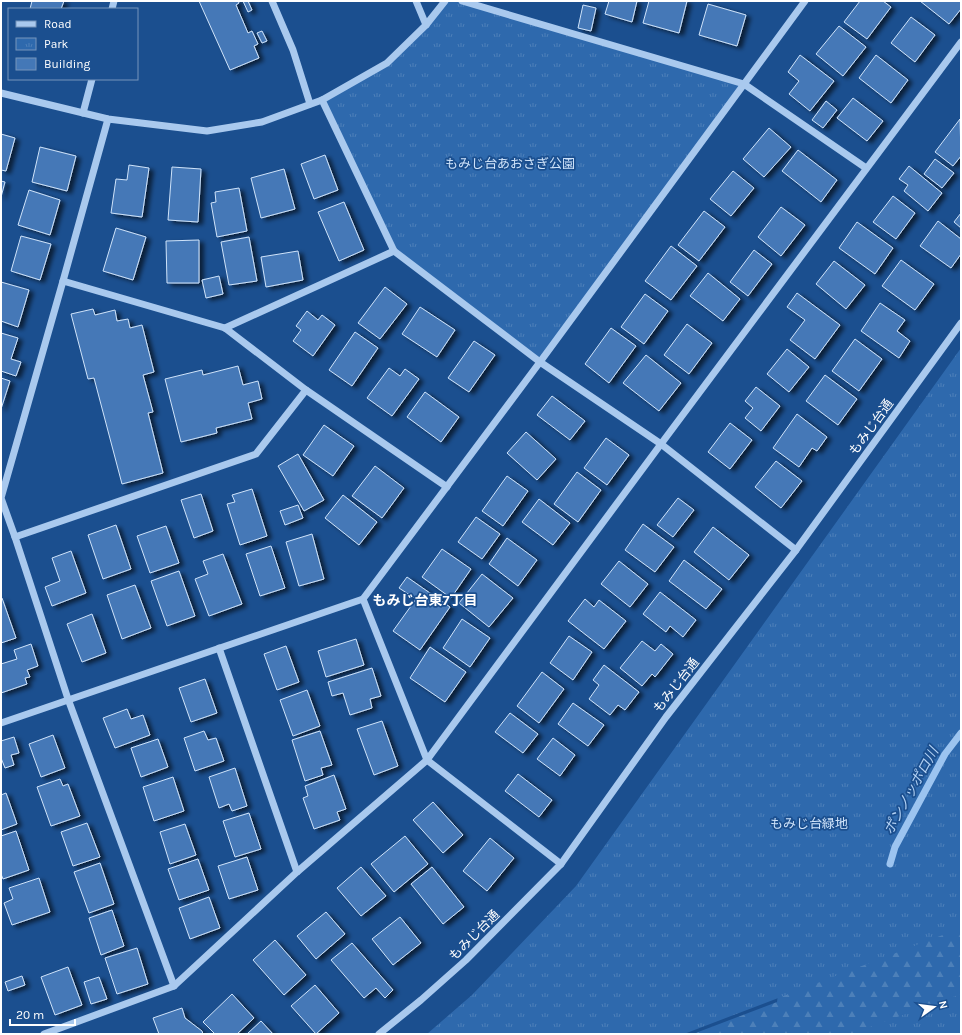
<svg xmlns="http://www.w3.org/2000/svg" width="962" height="1035" viewBox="0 0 962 1035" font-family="Karla,'Noto Sans JP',sans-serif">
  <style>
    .forest { fill: url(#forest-firs) }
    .park { fill: url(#park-tufts) }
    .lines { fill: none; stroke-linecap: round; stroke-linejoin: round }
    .stream { stroke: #9cc4f0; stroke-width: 7 }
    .building { fill: #4478b7; stroke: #cfe3fa; filter: url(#shadow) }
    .minor { stroke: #a9c9ee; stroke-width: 7 }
    .labels { text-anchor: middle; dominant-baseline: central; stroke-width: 3.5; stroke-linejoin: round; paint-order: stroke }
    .park-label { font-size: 13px; fill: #cfe3fa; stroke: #1b4f8f }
    .street-label { font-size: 13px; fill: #fff; stroke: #1b4f8f }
    .neighbourhood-label { font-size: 14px; font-weight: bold; fill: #fff; stroke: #1b4f8f }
    .water-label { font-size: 14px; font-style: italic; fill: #b5d3f5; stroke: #1b4f8f }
  </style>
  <defs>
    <pattern id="forest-firs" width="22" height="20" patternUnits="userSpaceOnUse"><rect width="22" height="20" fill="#2e69ad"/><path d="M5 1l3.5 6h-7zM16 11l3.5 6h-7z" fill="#4d80b9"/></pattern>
    <pattern id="park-tufts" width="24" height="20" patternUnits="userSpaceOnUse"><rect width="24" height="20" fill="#2e69ad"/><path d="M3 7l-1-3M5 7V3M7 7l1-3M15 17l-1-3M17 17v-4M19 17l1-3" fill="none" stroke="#4d80b9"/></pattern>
    <filter id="shadow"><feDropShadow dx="4.5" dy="2.5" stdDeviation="2" flood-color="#0009"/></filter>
  </defs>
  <rect width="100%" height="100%" fill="#1b4f8f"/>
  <path class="forest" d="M961,694V928L960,932H961V1034H693L777,1002L786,932Z"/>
  <g class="park">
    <path d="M445,1H462L744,84L540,362L394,251L322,100L387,63Z"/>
    <path d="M961,348V928L684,1034H427L472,995L576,886Z"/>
    <path d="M961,994V1034H850Z"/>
  </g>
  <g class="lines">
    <path class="stream" d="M890,864L895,847L945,754L961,733"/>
  </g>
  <g class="building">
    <path d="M32,1H64L61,9H30Z"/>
    <path d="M199,1H238L239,3L236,5L248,33L252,31L258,44L254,46L259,58L230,70Z"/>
    <path d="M243,1H248L252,10L248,12Z"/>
    <path d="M609,1H637L632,22L605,14Z"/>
    <path d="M649,1H687L679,33L643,23Z"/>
    <path d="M860,1H883L891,7L867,39L844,22Z"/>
    <path d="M920,1H961V9L949,24Z"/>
    <path d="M708,4L746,15L737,46L699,35Z"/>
    <path d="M583,5L596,8L591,31L578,28Z"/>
    <path d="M911,17L935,35L915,62L891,43Z"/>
    <path d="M839,26L866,47L843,76L816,54Z"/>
    <path d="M262,31L267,41L262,43L257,33Z"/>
    <path d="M800,55L834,81L810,111L789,94L799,81L788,72Z"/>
    <path d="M876,55L908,80L891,103L859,78Z"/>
    <path d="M853,98L883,121L867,141L837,118Z"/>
    <path d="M826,101L837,110L823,128L812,120Z"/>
    <path d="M960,119L961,156L953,166L935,152Z"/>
    <path d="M769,128L791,147L764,177L743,159Z"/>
    <path d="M1,134L15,138L6,171L1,170Z"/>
    <path d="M40,147L76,156L67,191L32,182Z"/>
    <path d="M798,150L837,180L821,202L782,171Z"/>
    <path d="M325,155L338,190L314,199L301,164Z"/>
    <path d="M935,159L954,173L942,188L924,174Z"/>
    <path d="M129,165L149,168L142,217L111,213L116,179L127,180Z"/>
    <path d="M909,166L942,193L928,211L904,191L908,185L899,179Z"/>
    <path d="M172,167L201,169L198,222L168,220Z"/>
    <path d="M284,169L295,209L261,218L251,178Z"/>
    <path d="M733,171L754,188L731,216L710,199Z"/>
    <path d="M1,181L5,182L1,197Z"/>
    <path d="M239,188L247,231L217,237L211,203L216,202L215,192Z"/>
    <path d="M29,190L60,200L50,235L18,225Z"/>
    <path d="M893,196L915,213L896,239L873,222Z"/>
    <path d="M344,202L364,250L339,261L318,212Z"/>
    <path d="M781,207L805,225L781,256L758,237Z"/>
    <path d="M704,211L725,227L699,261L678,245Z"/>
    <path d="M961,213V228L954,222Z"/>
    <path d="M938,221L961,239V254L951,268L920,246Z"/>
    <path d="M857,222L893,248L875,274L839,248Z"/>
    <path d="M116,228L146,237L133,280L103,271Z"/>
    <path d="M21,236L51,244L40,280L11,271Z"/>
    <path d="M249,237L257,281L229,285L221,242Z"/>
    <path d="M199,240V283H167L166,241Z"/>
    <path d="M671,246L697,266L671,300L645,281Z"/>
    <path d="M754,250L772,264L748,296L730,282Z"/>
    <path d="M298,251L303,280L266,287L261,257Z"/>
    <path d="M901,260L934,284L915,310L882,286Z"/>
    <path d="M834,261L865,285L846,309L816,284Z"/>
    <path d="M708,273L740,299L723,321L690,296Z"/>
    <path d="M219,276L223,294L206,298L202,280Z"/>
    <path d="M1,282L29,290L18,327L1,321Z"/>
    <path d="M385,287L407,304L380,339L358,323Z"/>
    <path d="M797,293L840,325L815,359L790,340L805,320L787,307Z"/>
    <path d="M645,294L668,311L644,344L621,327Z"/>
    <path d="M880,303L905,320L897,331L910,341L899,358L861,331Z"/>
    <path d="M420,307L455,330L437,357L402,334Z"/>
    <path d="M93,309L95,315L115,310L117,321L128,319L130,328L142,325L154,372L143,375L153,412L148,413L163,473L122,484L94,378L88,379L71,314Z"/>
    <path d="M307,311L318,320L322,315L335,325L313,356L293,341L301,330L296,326Z"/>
    <path d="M687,324L712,343L689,374L664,355Z"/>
    <path d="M611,328L636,346L609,383L585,364Z"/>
    <path d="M355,332L378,348L352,386L329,370Z"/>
    <path d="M1,333L18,338L11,359L21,362L16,376L1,371Z"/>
    <path d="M855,339L882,359L859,391L832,371Z"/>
    <path d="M474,341L495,355L469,392L448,378Z"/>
    <path d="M787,349L809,367L789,392L767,374Z"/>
    <path d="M646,355L681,383L659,411L623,383Z"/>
    <path d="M238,366L243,385L258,381L262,399L248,403L252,419L216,428L217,433L181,442L165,379L202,370L203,375Z"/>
    <path d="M389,368L400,376L405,369L419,379L392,416L367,398Z"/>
    <path d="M825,375L857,399L838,425L806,401Z"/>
    <path d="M1,378L10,381L1,409Z"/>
    <path d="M756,387L780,406L761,431L745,418L753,408L745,401Z"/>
    <path d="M425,392L459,417L441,442L407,417Z"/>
    <path d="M552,396L585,421L570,440L537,415Z"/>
    <path d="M797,414L827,437L817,451L812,448L799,467L773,448Z"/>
    <path d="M730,423L752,440L730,469L708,452Z"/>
    <path d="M324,425L354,446L333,476L303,455Z"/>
    <path d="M526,432L556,459L537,480L507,453Z"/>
    <path d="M606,438L629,455L607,485L584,468Z"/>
    <path d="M298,454L324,500L304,511L278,466Z"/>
    <path d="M776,461L802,481L781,508L755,487Z"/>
    <path d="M375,466L404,488L382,518L352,496Z"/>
    <path d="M577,472L601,490L578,522L554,504Z"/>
    <path d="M507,476L528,491L503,526L482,511Z"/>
    <path d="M252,489L267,536L240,545L227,504L235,502L232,495Z"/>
    <path d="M201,494L213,531L194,538L181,500Z"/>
    <path d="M343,495L377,522L359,545L325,518Z"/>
    <path d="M678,498L694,510L673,537L657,525Z"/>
    <path d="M539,499L570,523L553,545L522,522Z"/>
    <path d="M298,505L303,518L285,525L280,511Z"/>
    <path d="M476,517L500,534L482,559L458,542Z"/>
    <path d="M643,524L674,547L655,572L625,550Z"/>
    <path d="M116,525L131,569L103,579L88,535Z"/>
    <path d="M166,526L179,563L150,573L137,536Z"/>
    <path d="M713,527L749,555L729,580L694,552Z"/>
    <path d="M312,534L324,579L299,586L286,542Z"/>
    <path d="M507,538L537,560L518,586L489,564Z"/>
    <path d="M271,546L285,588L260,596L246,554Z"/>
    <path d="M442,549L471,569L451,598L422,577Z"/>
    <path d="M71,551L86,593L52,606L45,587L60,581L52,558Z"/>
    <path d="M223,554L242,604L209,616L195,579L208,574L203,561Z"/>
    <path d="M684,560L722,589L706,609L669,581Z"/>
    <path d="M619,561L648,584L630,607L601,584Z"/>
    <path d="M179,571L195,616L167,626L151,581Z"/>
    <path d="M482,574L513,598L489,627L459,603Z"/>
    <path d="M407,577L450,607L420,650L393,631L416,599L399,588Z"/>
    <path d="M135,585L151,628L122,639L107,595Z"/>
    <path d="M660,592L696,620L683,637L670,626L666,632L643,614Z"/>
    <path d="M1,598H2L16,638L1,643Z"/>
    <path d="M585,599L594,607L599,600L626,621L604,649L568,621Z"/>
    <path d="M92,614L106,653L82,662L67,624Z"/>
    <path d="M462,619L490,638L470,667L443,648Z"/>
    <path d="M569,636L592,652L573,680L550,663Z"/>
    <path d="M356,639L364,665L326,677L318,651Z"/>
    <path d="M642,641L655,651L661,644L673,654L655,677L652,674L642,686L620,668Z"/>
    <path d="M31,644L38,666L27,670L30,677L25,678L27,684L1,693V664L17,659L14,650Z"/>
    <path d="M286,646L299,682L277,690L264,654Z"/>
    <path d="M430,647L466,672L445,702L410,678Z"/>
    <path d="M604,665L639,692L625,710L618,705L610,715L589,699L599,685L593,680Z"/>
    <path d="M372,668L381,696L370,699L372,708L350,715L343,693L332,696L328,682Z"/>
    <path d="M542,672L564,689L539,723L517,706Z"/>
    <path d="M205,679L217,713L191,722L179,688Z"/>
    <path d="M307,690L320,726L293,736L280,700Z"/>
    <path d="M573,703L604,725L588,746L558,724Z"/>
    <path d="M127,709L131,719L143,715L150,735L115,748L103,718Z"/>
    <path d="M510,713L538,734L523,753L495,732Z"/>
    <path d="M382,721L398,766L374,775L357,729Z"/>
    <path d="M204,731L208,740L216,738L224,761L195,771L184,738Z"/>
    <path d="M320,731L332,765L321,768L323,775L305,781L292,740Z"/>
    <path d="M53,735L65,768L41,777L29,744Z"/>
    <path d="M14,737L19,753L11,755L14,765L5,768L1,758V741Z"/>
    <path d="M553,738L575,755L560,776L537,759Z"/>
    <path d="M158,739L168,767L141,777L131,748Z"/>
    <path d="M235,768L247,806L232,811L229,804L219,808L209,777Z"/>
    <path d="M518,774L552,800L539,817L505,791Z"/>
    <path d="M334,775L346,809L337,812L340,820L314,829L303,798L308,796L305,786Z"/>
    <path d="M173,777L184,811L154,821L143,787Z"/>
    <path d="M60,779L63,786L68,784L80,816L51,826L37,787Z"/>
    <path d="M6,793L17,824L1,830V795Z"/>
    <path d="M433,802L463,835L443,853L413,820Z"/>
    <path d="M249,813L261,849L235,857L223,821Z"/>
    <path d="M87,823L100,857L73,866L61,832Z"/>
    <path d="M185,824L196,855L170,864L160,832Z"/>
    <path d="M16,831L29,870L3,879L1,874V836Z"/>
    <path d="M405,836L428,864L394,892L371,864Z"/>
    <path d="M490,838L514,858L487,891L463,871Z"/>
    <path d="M247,857L258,890L229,899L218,866Z"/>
    <path d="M198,859L209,890L179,900L168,869Z"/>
    <path d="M100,863L114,904L89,913L74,872Z"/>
    <path d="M361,867L386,896L361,916L337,888Z"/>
    <path d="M432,867L464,907L443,924L411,884Z"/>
    <path d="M39,878L50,912L12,925L4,903L13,899L9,888Z"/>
    <path d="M209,897L220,928L190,939L179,908Z"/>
    <path d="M112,910L124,946L101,955L89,918Z"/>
    <path d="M326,912L345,934L316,959L297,936Z"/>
    <path d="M400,917L421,943L393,965L372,939Z"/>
    <path d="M275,940L306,975L284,995L253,960Z"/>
    <path d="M352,943L393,990L385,998L376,988L364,998L331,960Z"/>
    <path d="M137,948L148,984L117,994L105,958Z"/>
    <path d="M68,967L82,1005L55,1015L41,977Z"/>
    <path d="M22,976L25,985L8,991L5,982Z"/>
    <path d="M99,977L107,999L91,1004L84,982Z"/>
    <path d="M315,985L339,1013L316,1034L291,1006Z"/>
    <path d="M232,994L254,1018L237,1034H215L203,1022Z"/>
    <path d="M182,1008L185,1018L202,1031L203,1034H159L153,1018Z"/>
    <path d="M261,1021L273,1034H247Z"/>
  </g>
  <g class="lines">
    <g class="minor">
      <path d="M272,1L293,50L310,104"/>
      <path d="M416,1L426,25"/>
      <path d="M462,1L744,84L866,168"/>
      <path d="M112,9L114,1"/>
      <path d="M1,93L108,119L207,131L262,122L322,100L387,63L426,25L445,1"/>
      <path d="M322,100L394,251L540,362L661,444L796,550"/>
      <path d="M83,113L92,79"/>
      <path d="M108,119L63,281L1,498L15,537L68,699L174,986"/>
      <path d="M63,281L225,328L306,390L447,487"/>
      <path d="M225,328L394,251"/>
      <path d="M15,537L256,454L306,390"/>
      <path d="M363,599L427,760L561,864"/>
      <path d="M219,648L297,872"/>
      <path d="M1,723L363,599L540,362L805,1"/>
      <path d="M44,1034L174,986L297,872L427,760L661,444L961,42"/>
      <path d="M379,1034L421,1000L466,960L561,864L666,717L796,550L961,323"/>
    </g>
  </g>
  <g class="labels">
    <g class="park-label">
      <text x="510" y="163">もみじ台あおさぎ公園</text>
      <text x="809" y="823">もみじ台緑地</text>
    </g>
    <g class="street-label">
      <text transform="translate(871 427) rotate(-54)">もみじ台通</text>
      <text transform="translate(676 685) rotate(-52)">もみじ台通</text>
      <text transform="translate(474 935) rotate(-45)">もみじ台通</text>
    </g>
    <g class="neighbourhood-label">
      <text x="425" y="600">もみじ台東7丁目</text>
    </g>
    <g class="water-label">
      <text transform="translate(911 791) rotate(-61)">ポンノッポロ川</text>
    </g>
  </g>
  <rect width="962" height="1035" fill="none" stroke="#ffffff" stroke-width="4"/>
  <rect x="8" y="8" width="130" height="72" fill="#1b4f8f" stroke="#7695bc"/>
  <rect x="16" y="21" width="20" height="6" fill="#a9c9ee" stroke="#7695bc"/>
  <text x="44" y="28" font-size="12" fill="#ffffff">Road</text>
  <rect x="16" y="38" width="20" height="12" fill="url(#park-tufts)" stroke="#7695bc"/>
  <text x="44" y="48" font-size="12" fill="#ffffff">Park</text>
  <rect x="16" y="58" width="20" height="12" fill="#4478b7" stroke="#7695bc"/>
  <text x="44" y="68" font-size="12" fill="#ffffff">Building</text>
  <g transform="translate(934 1007) rotate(76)" stroke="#1b4f8f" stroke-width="3" paint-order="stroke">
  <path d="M0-3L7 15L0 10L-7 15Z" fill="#ffffff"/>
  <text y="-6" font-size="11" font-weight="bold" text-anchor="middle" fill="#ffffff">N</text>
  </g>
  <path d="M10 1019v6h65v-6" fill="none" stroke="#ffffff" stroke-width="2"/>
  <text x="16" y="1019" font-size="12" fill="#ffffff" stroke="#1b4f8f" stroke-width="3" paint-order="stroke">20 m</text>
</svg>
